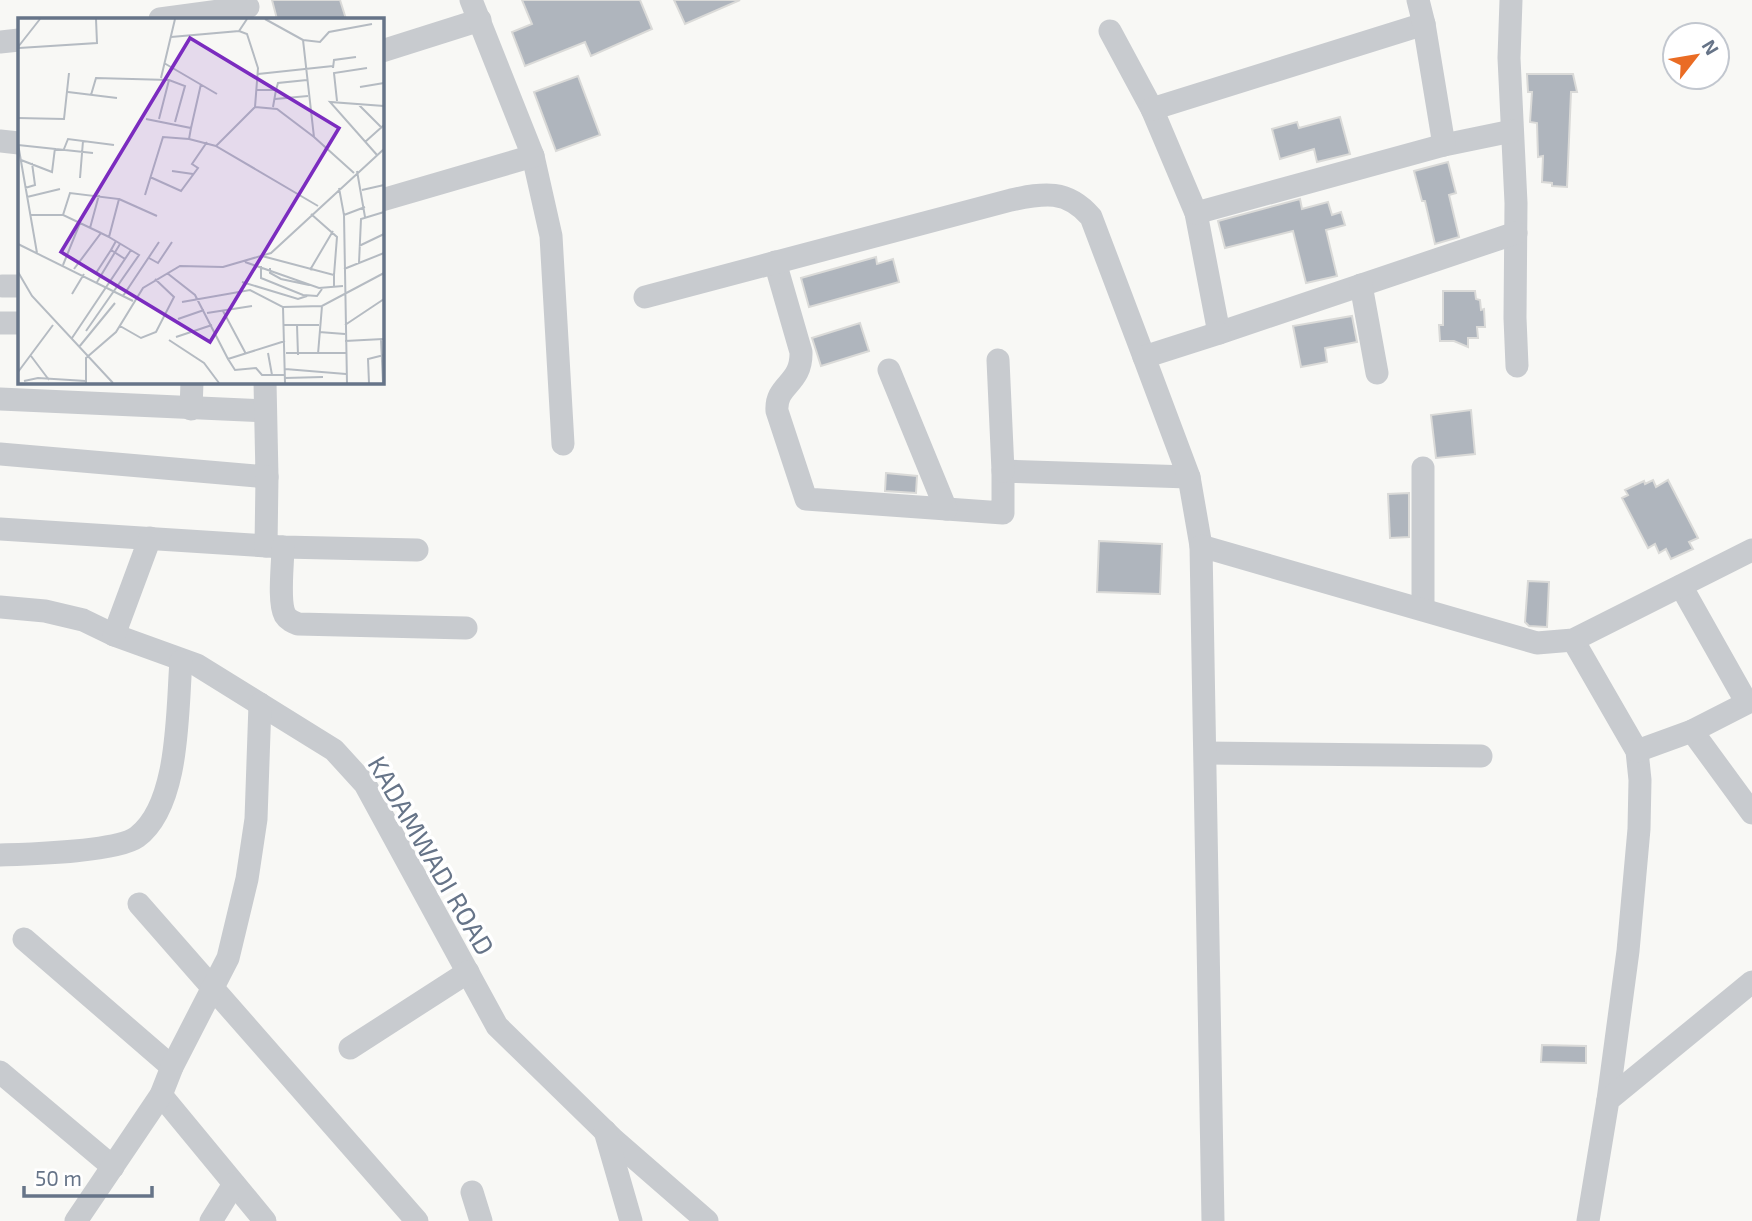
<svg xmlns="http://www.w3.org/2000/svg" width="1752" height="1221" viewBox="0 0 1752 1221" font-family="'Exo 2',sans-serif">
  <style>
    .building { fill: #afb5bd; stroke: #dadad8; stroke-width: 2 }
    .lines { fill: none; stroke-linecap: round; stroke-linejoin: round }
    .minor { stroke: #c8cbcf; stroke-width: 23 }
    .labels { text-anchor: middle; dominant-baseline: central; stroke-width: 7; stroke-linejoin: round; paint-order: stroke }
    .street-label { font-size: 26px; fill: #667488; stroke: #fff }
    .inset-road { fill: none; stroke: #b5bbc2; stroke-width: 2 }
    .view { fill: #7b2cbf; fill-opacity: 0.15; stroke: #7b2cbf; stroke-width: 3.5 }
    .inset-edge { fill: none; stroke: #667488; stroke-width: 3.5 }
  </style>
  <rect width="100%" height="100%" fill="#f8f8f5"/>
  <g class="building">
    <path d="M272,0H340L346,19H277Z"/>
    <path d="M522,0H640L652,29L591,56L585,42L525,66L512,32L532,24Z"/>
    <path d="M674,0H740L685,24Z"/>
    <path d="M1527,74H1573L1577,92H1571L1567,187L1552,186V183L1542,182L1543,156L1538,157L1537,123L1530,122L1532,92H1528Z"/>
    <path d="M578,76L600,135L556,151L534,92Z"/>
    <path d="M1340,117L1350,154L1317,162L1314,149L1280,159L1272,129L1297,122L1299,128Z"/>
    <path d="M1448,162L1456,193L1449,195L1459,237L1435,244L1425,201H1422L1414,171Z"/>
    <path d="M1300,199L1302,209L1328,202L1332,215L1341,212L1345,225L1326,230L1337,276L1306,283L1293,231L1225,248L1218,221Z"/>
    <path d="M876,257L877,264L893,259L899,282L809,307L801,278Z"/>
    <path d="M1443,291H1475L1476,299L1480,300L1481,310L1484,309L1485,327H1477L1478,338H1468V347L1454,341H1440L1439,325H1443Z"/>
    <path d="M1352,316L1357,342L1325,348L1327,362L1301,367L1293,326Z"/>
    <path d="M860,323L869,351L821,366L812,338Z"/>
    <path d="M1471,410L1475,454L1436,458L1431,415Z"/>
    <path d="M886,473L917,476L916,493L885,491Z"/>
    <path d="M1653,480L1656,487L1668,480L1698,538L1689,542L1693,549L1671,559L1666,549L1659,553L1655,544L1648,548L1622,498L1628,495L1625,490L1644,481L1645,484Z"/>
    <path d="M1409,493V537L1390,538L1388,494Z"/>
    <path d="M1099,541L1162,544L1160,594L1097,592Z"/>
    <path d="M1528,581L1549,582L1547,627L1529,626L1525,622Z"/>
    <path d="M1542,1045L1586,1046V1063L1541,1062Z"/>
  </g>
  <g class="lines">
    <g class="minor">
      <path d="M1511,0L1509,58L1516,203L1515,318L1517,366"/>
      <path d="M160,19L248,7"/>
      <path d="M1110,31L1152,109L1196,213L1219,333L1516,233"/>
      <path d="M0,42L19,40"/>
      <path d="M382,51L480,20"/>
      <path d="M1152,109L1424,24"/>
      <path d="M0,141L19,143"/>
      <path d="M1444,145L1512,131"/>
      <path d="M533,156L551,236L563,444"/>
      <path d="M382,200L533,156L471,0"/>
      <path d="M1196,213L1444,145L1424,24L1418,0"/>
      <path d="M775,262L801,352C802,385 775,384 777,411L806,499L1003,513V471L1189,477"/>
      <path d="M1361,285L1377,373"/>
      <path d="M2,286H19"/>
      <path d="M645,297L1011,200C1044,193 1067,189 1091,217L1144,357"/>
      <path d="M0,323H19"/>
      <path d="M998,360L1003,471"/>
      <path d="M889,370L946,509"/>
      <path d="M0,399L265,411"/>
      <path d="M191,409L192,382"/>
      <path d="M0,454L267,477L265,382"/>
      <path d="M0,529L283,547L417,550"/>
      <path d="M266,546L267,477"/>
      <path d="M1201,546L1189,477L1144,357L1219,333"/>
      <path d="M283,547C283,563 278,602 285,615C288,620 293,622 298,624L466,628"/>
      <path d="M0,607L45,611L83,620L114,635L197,665L334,750L365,784L497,1026L614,1140L707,1221"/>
      <path d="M1423,609V468"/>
      <path d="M114,635L150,538"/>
      <path d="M1573,640L1637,751L1640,780L1639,829L1628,951L1608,1100"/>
      <path d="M1692,731L1752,813"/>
      <path d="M1637,751L1692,731L1747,703L1681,586"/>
      <path d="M1206,753L1481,756"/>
      <path d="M0,855C28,854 116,852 137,837C180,805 177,710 181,661"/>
      <path d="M139,904L417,1221"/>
      <path d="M24,939L172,1067"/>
      <path d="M350,1048L468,972"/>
      <path d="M0,1072L113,1167"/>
      <path d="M161,1095L265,1221"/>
      <path d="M605,1131L631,1221"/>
      <path d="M472,1192L481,1221"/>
      <path d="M76,1221L161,1095L172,1067L228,958L247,879L256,819L260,704"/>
      <path d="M211,1221L234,1184"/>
      <path d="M1213,1221L1201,546L1537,643L1573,640L1752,550"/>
      <path d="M1588,1221L1608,1100L1752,982"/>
    </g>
  </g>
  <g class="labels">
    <g class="street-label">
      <text transform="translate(432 855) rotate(60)">KADAMWADI ROAD</text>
    </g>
  </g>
  <g transform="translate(18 18)">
    <rect width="366" height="366" fill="#f8f8f5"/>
    <path class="inset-road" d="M247,1L285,22L296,119L336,155M221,13L229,16L240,50L237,89L198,128L300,188M153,19L221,13L229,1M285,22L302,24L311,14L354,6M0,29L22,1M1,30L79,25L78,1M146,45L199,76M315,50L316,42L338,39M240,56L315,48M143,60L157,1M342,69L366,65M238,72H258L255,89M258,72L260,65L289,62M50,74L99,80M73,77L78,60L151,62L167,68L157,104M257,81L290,78M319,83L316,55L349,50M340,86L363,109M237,89L259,91L296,119M0,100L46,101L51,55M128,101L173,110L183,66M141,101L151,62M173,110L171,121L198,128M347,124L366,107M0,126L19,235M0,127L75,135M46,131L50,121L96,127M359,137L312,84L366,88M3,142L34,154L37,130M154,153L175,156M339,153L347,199M132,159L163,173L180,150L174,146L189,124M62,160L65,123M7,170L17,167L14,145M321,170L326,197L329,365M344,172L366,167M127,177L145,119L171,121M9,179L42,171M101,181L139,198M293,196L319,219L316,257M12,197H45M326,197L347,189M72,210L81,177M98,223L93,232L107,241M0,226L115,283M341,228L366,216M244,238L316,257V269M131,240L140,245L154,224M227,244L301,270L325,268M341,245L343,201L366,194M45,247L62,205M243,248V260L285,277L299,278L304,271M252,250V255L263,261L291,267M56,251L83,215L91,219L101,181L52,175L45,197L83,215M326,251L366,235M292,252L315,213M0,254L14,278L95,365M78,255L93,232M149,255L177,277L210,341L267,323M79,264L102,226M224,264L280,281L289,278M54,276L66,256M105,278L141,224M164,284L232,272L265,289L267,365M265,289L304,288L366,255M205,293L228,336M189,295L234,288M160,301L186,292M266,307H301M279,307L280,337M327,307L366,281M102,308L123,320L138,314L156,279L137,261M68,313L121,237L91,219M301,314L327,316M158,319L194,307M54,320L113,232M363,321L365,365M151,322L186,345L201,365M327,323L365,321M61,329L97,285M250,335L254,357M268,335H328M300,336L304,288M13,338L31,362M210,341L217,352L238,350L244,357H267M267,351L328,356M0,354L35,307M267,360L305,359M6,363L20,360L68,363M68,365V340L98,314L125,270L162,248L205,249L253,235L366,131M351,365L350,341L366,337"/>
    <path class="view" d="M172,20L321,110L192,324L43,234Z"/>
    <rect width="366" height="366" class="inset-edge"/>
  </g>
  <g transform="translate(1696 56) rotate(59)"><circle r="33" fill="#ffffff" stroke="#c2c7cf" stroke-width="2"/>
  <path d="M0-5L12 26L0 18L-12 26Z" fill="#ea6c24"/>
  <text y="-10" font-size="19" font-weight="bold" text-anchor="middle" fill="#667488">N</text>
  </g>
  <path d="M24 1186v10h128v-10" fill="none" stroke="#667488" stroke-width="3.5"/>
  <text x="35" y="1186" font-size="21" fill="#667488" stroke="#ffffff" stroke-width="5" paint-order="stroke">50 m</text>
</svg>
